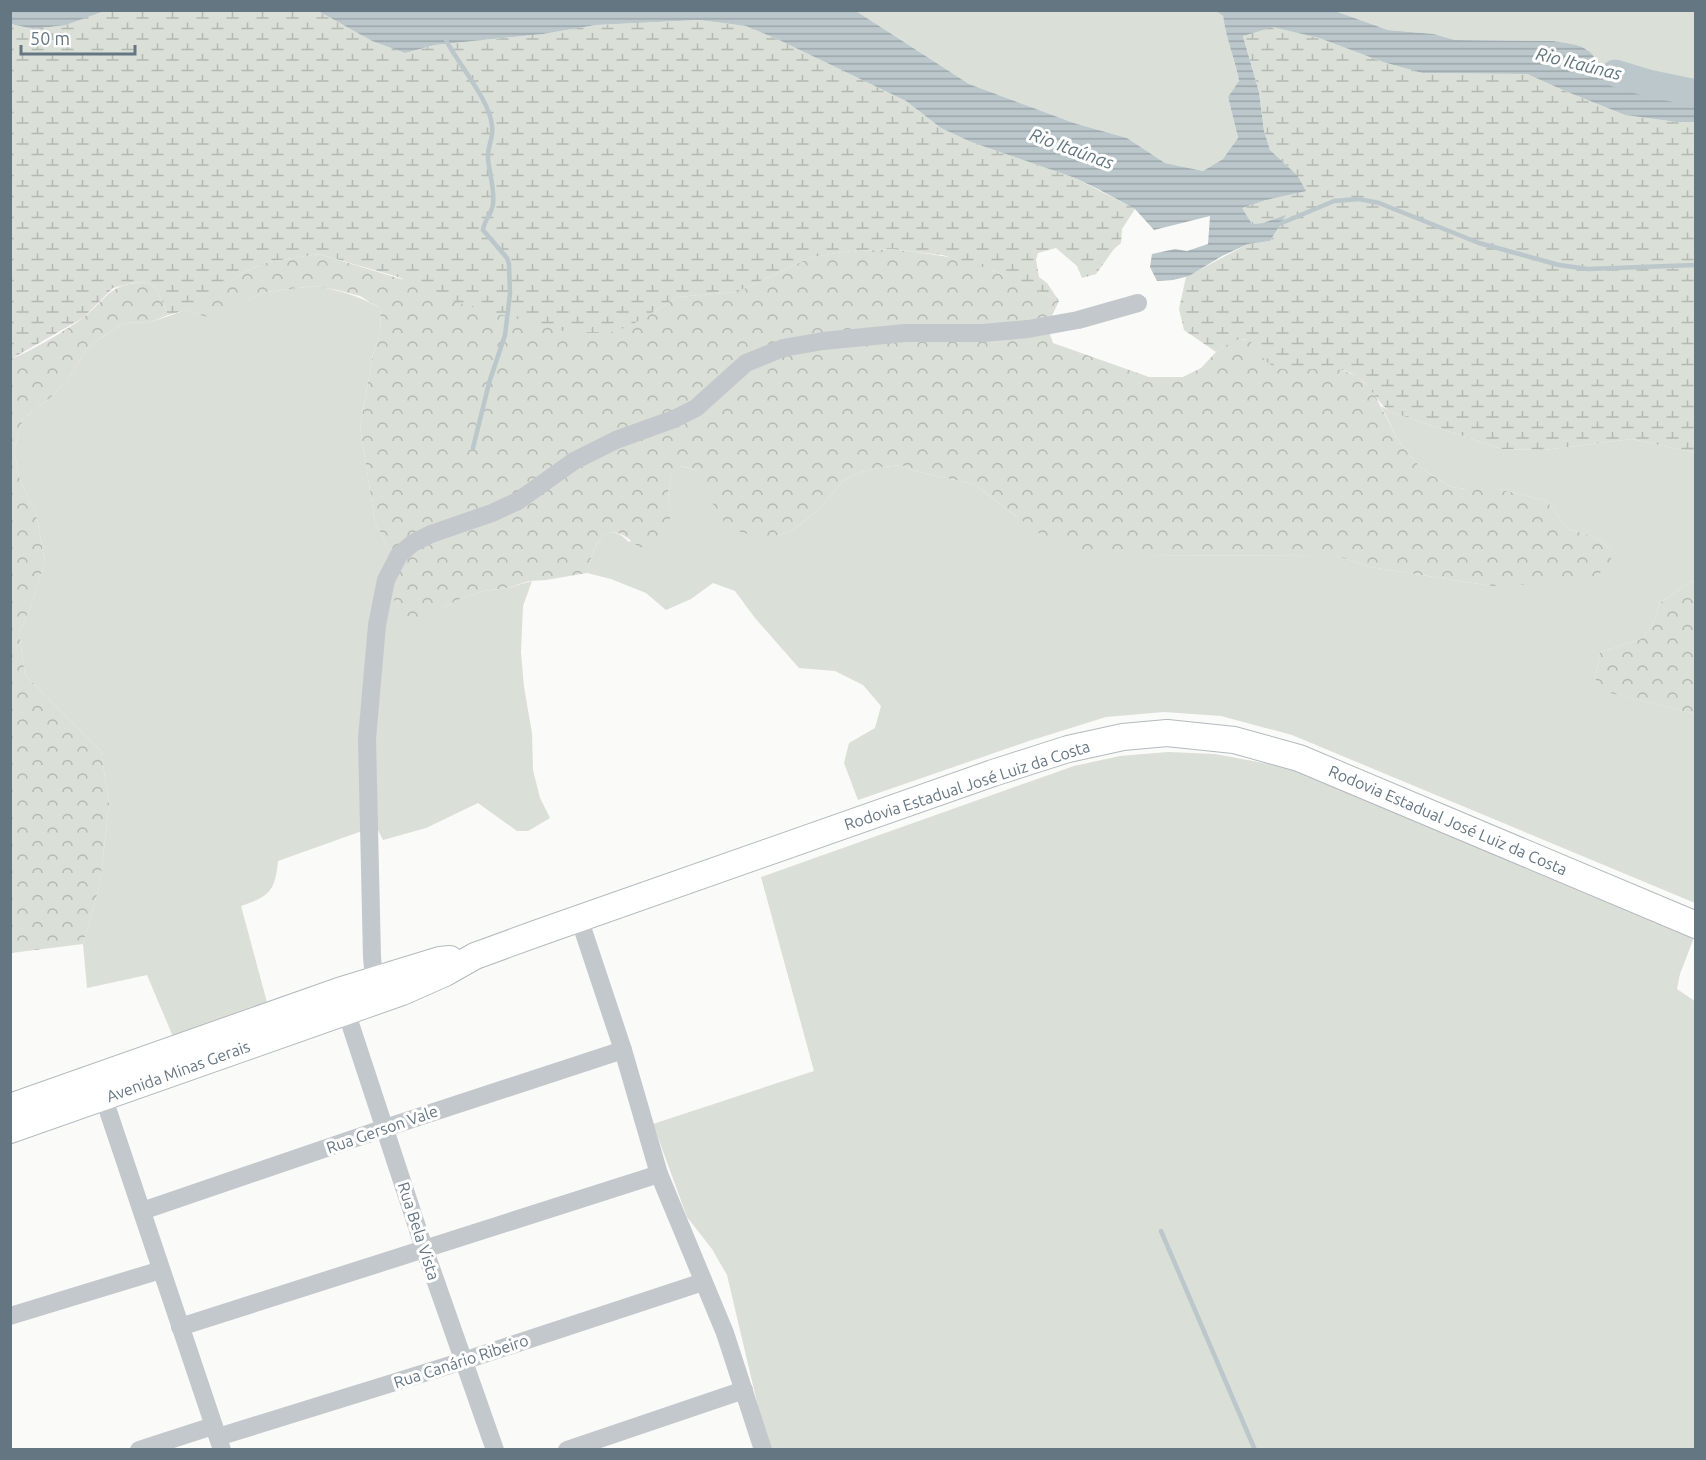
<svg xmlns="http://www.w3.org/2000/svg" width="1706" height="1460" viewBox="0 0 1706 1460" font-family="Ubuntu,sans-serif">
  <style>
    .grass { fill: #dadfd7 }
    .forest { fill: url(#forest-crowns) }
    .wetland { fill: url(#wetland-marsh) }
    .water { fill: url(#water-rules) }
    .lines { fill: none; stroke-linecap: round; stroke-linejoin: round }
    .stream { stroke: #bbc7cb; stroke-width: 4.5 }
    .river { stroke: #bbc7cb; stroke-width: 27 }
    .secondary-casing { stroke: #b3babf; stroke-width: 28 }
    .minor { stroke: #c3c8cc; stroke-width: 18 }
    .secondary { stroke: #fff; stroke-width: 26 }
    .labels { text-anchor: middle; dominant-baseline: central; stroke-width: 6; stroke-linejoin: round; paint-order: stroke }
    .street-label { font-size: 16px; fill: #657683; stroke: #fff }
    .water-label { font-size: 18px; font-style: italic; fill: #60757c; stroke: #fff }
  </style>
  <defs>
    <pattern id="forest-crowns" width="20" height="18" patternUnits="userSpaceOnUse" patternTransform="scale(1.5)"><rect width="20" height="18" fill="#dadfd7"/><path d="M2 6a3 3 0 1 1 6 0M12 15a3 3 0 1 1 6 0" fill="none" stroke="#b4b9b4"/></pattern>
    <pattern id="wetland-marsh" width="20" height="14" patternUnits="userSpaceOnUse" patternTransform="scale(1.5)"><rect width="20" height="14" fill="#dadfd7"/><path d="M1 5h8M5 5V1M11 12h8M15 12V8" fill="none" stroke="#b4b9b4"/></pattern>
    <pattern id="water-rules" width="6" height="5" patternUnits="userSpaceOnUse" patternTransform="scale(1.5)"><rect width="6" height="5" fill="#bbc7cb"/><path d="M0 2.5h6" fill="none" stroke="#9ca6aa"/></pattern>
  </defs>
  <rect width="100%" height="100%" fill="#fafaf8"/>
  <g class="grass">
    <path d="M856,11H1216L1223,16C1226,39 1235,59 1239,82L1228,97L1238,139L1223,159L1203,171L1165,163L1127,138L1074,123L969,84Z"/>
    <path d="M1335,11H1695V91L1683,92L1653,84L1600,63L1587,49L1553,41L1455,40L1434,34L1388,30Z"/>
    <path d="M314,286C339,290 359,296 380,308L381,331L373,354L360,427L375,522L386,544L441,609L462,598L483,591L507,588L532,581L523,606L521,652L524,687L532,733L533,770L540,798L550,818L528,831H517L478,803L426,828L383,840L376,826L278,861C275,891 270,896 241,906L268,1006L174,1039L147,975L87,988L83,944L100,884L109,804L101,751L25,675L19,632L31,606L45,562L36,514L19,477L14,450L23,419L51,397L69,378L88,347L123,323L151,322L189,309L196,314L208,316L266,292Z"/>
    <path d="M1381,406L1391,412L1502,449L1544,450L1632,439L1695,453V580L1690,582L1660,603L1652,627L1641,639L1600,652L1595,679L1603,691L1695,714V903L1292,735L1221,716L1164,712L1106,717L1029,741L858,800L844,763L849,743L875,728L881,706L863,685L835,671L799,668L755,618L735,591L713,583L691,599L666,610L646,593L611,579L587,573C592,552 603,515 629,542L671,512L668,492L672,473L680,466L696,470L754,536H776L792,531L817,511L844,480L861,472L883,467L901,465L914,471L974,484L1016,516L1135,556L1334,555L1370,567L1492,586L1611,560V552L1606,545L1592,536L1568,529L1547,501L1498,489H1467L1451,487L1421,468L1398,440Z"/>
    <path d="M1168,752L1215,754L1285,767L1379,803L1695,935L1680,974L1677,989L1696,1002L1695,1449H768L727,1275L712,1249L687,1217L653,1124L814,1071L761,877L1074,766L1120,756Z"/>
  </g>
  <g class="forest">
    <path d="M891,249C919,253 947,255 974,263C1003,273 1031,288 1059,301L1047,326L1053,343L1149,377H1183L1201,368L1216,352L1229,342L1239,339L1249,340L1256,345L1268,363L1314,368L1334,367L1357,376L1372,390L1398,440L1421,468L1451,487L1467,489H1498L1547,501L1568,529L1592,536L1606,545L1611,552V560L1606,569L1593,577L1576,582L1492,586L1370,567L1334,555L1135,556L1073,549L1040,534L974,484L914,471L901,465L883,467L861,472L844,480L817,511L792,531L776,536H754L728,528L716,510L696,470L681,466L672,473L668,492L671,512L669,526L658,541L640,548C634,544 627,536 620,534C598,525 591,558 587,573L546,580L529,581L507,588L483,591L462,598L441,609L419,618L396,614L386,544L375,522L360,427L373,354L381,331L380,308L360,296L337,290L314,286L266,292L208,317L196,314L189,309L242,273L268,262L319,254L401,279L653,312L677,297L737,292L809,258L842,252Z"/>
    <path d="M147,282L156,288L168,315L151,322L123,323L88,347L69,378L51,397L23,419L14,450L19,477L36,514L45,562L31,606L19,632L25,675L101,751L109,804L100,884L83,944L11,953L10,359C25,355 72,327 84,317C111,295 108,284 147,282Z"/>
    <path d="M1695,580V714L1602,691L1595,679L1600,652L1641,639L1652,627L1660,603L1690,582Z"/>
  </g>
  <g class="wetland">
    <path d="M104,10L318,11L372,41L405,53L435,45L543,34L596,25L699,20L746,26L779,40L906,101L941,128L971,142L1075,178L1135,209L1122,229L1121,243L1114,249L1096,274L1082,278L1077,266L1056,248L1038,253L1036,260L1039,277L1047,283L1059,301L993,270L942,255L891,249L842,252L809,258L737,292L677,297L630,326L608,333H571L461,304L398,277L319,254L268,262L242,273L191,309L168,315L156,288L147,282L132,283L113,288L83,318L11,359L10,24L33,29L66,25Z"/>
    <path d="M1273,26L1319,38L1383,62L1422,73L1527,74L1565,91L1625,115L1676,122H1695V453L1632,439L1544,450L1502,449L1391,412C1376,403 1372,385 1356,376C1330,360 1306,375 1279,368C1249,361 1262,318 1216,352L1184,330L1179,309L1186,277L1248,244L1270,241L1285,216L1263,223L1252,224L1241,208L1266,200L1297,175L1270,150L1264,131L1259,92L1243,35Z"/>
  </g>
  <g class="water">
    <path d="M11,10H104V11L66,25L33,29L11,24Z"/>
    <path d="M318,11H856L969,84L1074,123L1127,138L1165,163L1203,171L1223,159L1238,138L1228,97L1239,81C1235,59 1226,39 1223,16L1216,11H1335L1388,30L1434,34L1455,40L1553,41C1564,43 1580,44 1589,51C1593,55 1597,61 1602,64C1624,77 1671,93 1695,91V122H1676L1625,115L1565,91L1527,74L1422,73L1383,62L1319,38L1273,27L1243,36L1259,92L1264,131L1270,150L1297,175L1306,191L1266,200L1242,208L1252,224L1263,223L1286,215L1270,241L1248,244L1222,256L1189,276L1173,280L1157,281L1150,267L1152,254L1175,249L1187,251L1208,244L1210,216L1154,230L1135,209L1098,189L1075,178L971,142L941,128L906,101L779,40L746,26L699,20L596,25L543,34L435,45L405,53L372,41Z"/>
  </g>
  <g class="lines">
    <g class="stream">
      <path d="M446,40C458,64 490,100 492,126C494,137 487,147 488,158C489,173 495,189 493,204C492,214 484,220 483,230L507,258L509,264L510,294L505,335L489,383L473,448"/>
      <path d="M1277,225L1334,201L1359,199L1379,203L1479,243L1559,265L1588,269L1696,265"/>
      <path d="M1161,1231L1255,1450"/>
    </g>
    <path class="river" d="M1615,73L1648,83L1696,93"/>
    <defs>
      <g id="secondary">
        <path d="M10,1107L339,991L440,960L450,959"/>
        <path d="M10,1130L402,992L445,973L475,956L538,933L993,773L1068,749L1123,737L1167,733L1234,740L1299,758L1696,925"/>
      </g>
    </defs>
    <use href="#secondary" class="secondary-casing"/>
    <g class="minor">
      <path d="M579,918L623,1050L659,1174L725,1333L763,1450"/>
      <path d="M374,979L372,957L367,739L377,625L386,580L399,555L413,543L431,534L492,513L518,501L574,461L616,440L674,419L696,408L746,363L783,348L823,341L905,333H983L1028,329L1078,320L1138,303"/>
      <path d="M343,1002L424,1248L495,1450"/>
      <path d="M100,1087L222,1450"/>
      <path d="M142,1211L385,1128L623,1050"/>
      <path d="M10,1316L161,1270"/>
      <path d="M180,1327L659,1174"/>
      <path d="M218,1437L463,1361L703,1282"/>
      <path d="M139,1450L213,1426"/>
      <path d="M567,1450L744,1390"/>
    </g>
    <use href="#secondary" class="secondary"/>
  </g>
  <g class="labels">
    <g class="street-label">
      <text transform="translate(967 785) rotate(-18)">Rodovia Estadual José Luiz da Costa</text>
      <text transform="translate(1448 820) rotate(23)">Rodovia Estadual José Luiz da Costa</text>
      <text transform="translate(178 1071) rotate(-20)">Avenida Minas Gerais</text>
      <text transform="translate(382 1129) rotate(-19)">Rua Gerson Vale</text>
      <text transform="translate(419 1231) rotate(72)">Rua Bela Vista</text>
      <text transform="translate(461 1361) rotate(-18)">Rua Canário Ribeiro</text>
    </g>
    <g class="water-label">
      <text transform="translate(1579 63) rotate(14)">Rio Itaúnas</text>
      <text transform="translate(1072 148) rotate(20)">Rio Itaúnas</text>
    </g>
  </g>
  <rect width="1706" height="1460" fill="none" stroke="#657683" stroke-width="24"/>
  <path d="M21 45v9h114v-9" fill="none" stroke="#657683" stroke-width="3"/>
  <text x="30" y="45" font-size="18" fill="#657683" stroke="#ffffff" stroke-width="4.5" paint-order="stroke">50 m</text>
</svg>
